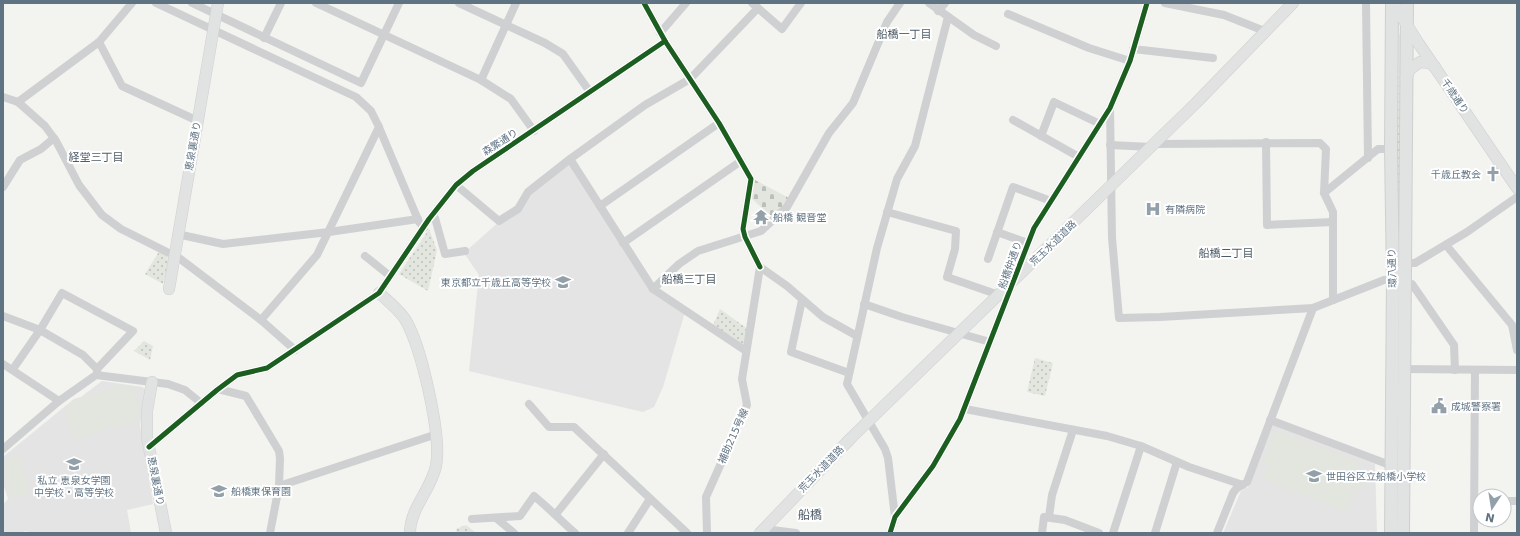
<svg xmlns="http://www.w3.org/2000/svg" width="1520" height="536" viewBox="0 0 1520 536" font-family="'DejaVu Sans','Noto Sans JP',sans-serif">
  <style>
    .built { fill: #e3e4e3 }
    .grass { fill: url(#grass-dots) }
    .cemetery { fill: url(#cemetery-stones) }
    .pitch { fill: #e2e6de }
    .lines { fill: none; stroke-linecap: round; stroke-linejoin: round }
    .secondary-casing { stroke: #cfd1d1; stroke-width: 12 }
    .primary-casing { stroke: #ced0d0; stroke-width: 14 }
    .street { stroke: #cfd0d1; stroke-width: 8 }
    .secondary { stroke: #e1e2e2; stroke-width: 11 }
    .primary { stroke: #e1e2e2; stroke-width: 12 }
    .cycleway-casing { stroke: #fff; stroke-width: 8 }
    .cycleway { stroke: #1b5e20; stroke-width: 5 }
    .labels { text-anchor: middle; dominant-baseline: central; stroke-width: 4; stroke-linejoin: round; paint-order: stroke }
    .street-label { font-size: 10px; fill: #607383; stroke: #fff }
    .poi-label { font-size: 10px; fill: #607383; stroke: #fff; text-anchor: start }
    .neighbourhood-label { font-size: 11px; fill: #4e5c68; stroke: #fff }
    .quarter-label { font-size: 12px; fill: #4e5c68; stroke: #fff }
  </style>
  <defs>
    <pattern id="grass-dots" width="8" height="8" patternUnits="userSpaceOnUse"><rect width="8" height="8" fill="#e2e6de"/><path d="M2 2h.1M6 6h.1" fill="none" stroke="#bbbfb9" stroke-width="1.8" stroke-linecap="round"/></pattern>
    <pattern id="cemetery-stones" width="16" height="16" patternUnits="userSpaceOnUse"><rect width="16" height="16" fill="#e2e6de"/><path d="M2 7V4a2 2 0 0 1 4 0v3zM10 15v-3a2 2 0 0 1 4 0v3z" fill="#bbbfb9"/></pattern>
  </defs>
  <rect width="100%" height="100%" fill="#f3f3f0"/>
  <g class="built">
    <path d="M570,161L653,289L685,312L663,387L654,407L643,412L469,371L479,275L464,253L530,194Z"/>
    <path d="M102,381L142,387L145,389L140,426L153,504L127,510L131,533H27V531L18,533H3V505L8,499L3,483V457L74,399L81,397Z"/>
    <path d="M1273,425L1375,464L1377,533H1223L1241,491L1248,487Z"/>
  </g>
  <g class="grass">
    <path d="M1399,34L1401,35L1400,250H1397Z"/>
    <path d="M429,229L437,250L428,291L399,274Z"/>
    <path d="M160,250C174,257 166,270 163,284L145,274Z"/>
    <path d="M720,309L749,330L745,350L712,328Z"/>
    <path d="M144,341L153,346L150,360L134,351Z"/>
    <path d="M1035,358L1053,363L1045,396L1027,392Z"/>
    <path d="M466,525L476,533H457L456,529Z"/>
  </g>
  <path class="cemetery" d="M755,180L789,198L786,203L772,217L751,198Z"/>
  <g class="pitch">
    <path d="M121,386L132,387L140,410L137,420L73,439L65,409L74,400Z"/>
    <path d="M1275,431L1357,461L1358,480L1362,483L1358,492L1355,491L1348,509L1343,511L1263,479L1269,465L1263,462Z"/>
    <path d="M19,456L30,494L13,499L3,466L5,461Z"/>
  </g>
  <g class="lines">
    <defs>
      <g id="secondary">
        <path d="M1393,3L1419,44L1517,188"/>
        <path d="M1406,79L1410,69L1420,62L1430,63L1435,67"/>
        <path d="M169,289L218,3"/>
        <path d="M379,293C388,301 398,309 405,319C421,345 442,436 436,466C431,490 410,508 410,533"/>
        <path d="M152,382L147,411V437L166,533"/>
        <path d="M760,533L852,437L1196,103L1293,3"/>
      </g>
      <g id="primary">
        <path d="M1391,533L1393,279L1391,149L1392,3"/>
        <path d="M1403,533L1407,3"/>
      </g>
    </defs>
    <use href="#secondary" class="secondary-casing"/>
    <use href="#primary" class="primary-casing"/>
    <g class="street">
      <path d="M156,3L356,97L371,111L378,125L419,222L424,228"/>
      <path d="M192,3L361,83L399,3"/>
      <path d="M316,3L481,80L511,99L534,131"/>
      <path d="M459,3L545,43L563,54L590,92"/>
      <path d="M644,3L665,41L719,123L751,179L743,229L745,237L760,267L787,286L823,317L857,336"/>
      <path d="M752,3L782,29L801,3"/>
      <path d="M929,3L974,35L996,46"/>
      <path d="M1165,3L1224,15L1267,32"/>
      <path d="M1366,3L1368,158"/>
      <path d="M938,11L945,3"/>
      <path d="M1008,14L1089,48L1130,61"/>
      <path d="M660,33L686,3"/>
      <path d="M264,38L281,3"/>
      <path d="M99,42L122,86L198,121"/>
      <path d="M1133,49L1213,58"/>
      <path d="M481,80L516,3"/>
      <path d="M3,97L18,102L45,126L56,141L79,185L102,215L121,229L179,258L261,320L295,350"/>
      <path d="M18,102L99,42L132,3"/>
      <path d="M1110,108L1112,238L1119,318L1160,317L1313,308L1384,280L1393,279"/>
      <path d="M1013,120L1079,157"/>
      <path d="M1041,136L1054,102L1100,124"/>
      <path d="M1266,142L1267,225L1333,222"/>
      <path d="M1155,144L1320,143L1326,149L1324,193L1333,212V300"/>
      <path d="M1110,145L1151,147"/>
      <path d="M570,159L653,289L746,351"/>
      <path d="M456,185L499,221L518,209L528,192L570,159L645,105L690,79L758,8"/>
      <path d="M3,187L20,160L41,149L54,138"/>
      <path d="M1324,193L1378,149H1391"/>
      <path d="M600,206L719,123"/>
      <path d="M887,212L956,231L955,249L947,277L999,295"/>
      <path d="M432,215L435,218L445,254L465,251"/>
      <path d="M997,232L1028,243"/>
      <path d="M177,234L223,244L329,232L418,219"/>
      <path d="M623,243L741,161"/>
      <path d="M1446,245L1512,325L1517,350"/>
      <path d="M365,256L390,276"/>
      <path d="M988,259L1013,187L1051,201"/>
      <path d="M1404,263H1415L1467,232L1517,197"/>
      <path d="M1404,284H1412L1454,345L1455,370"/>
      <path d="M653,289L679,264L698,251L761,231L787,207L829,133L853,103L887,22L900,3"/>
      <path d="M802,300L791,352L849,373"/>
      <path d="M864,304L902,317L990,342"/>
      <path d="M3,316L40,330L83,355L97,369V374"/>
      <path d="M261,320L317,255L379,127"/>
      <path d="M3,364L59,401"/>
      <path d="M13,369L40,330L62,293L133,331L97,369"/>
      <path d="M1400,369L1517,370"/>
      <path d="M218,389L246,396L279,451L280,458L279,486L270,533"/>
      <path d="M529,404L549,427H574L687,533"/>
      <path d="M965,409L1107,436L1141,446L1189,467L1243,485"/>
      <path d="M1270,420L1390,465"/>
      <path d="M149,447L217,390L237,375L267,368L379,293L429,219L456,185L473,171L665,41"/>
      <path d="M3,449L59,401L96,375L168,384L185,390L201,403"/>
      <path d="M279,486L437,434"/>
      <path d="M1504,501H1517"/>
      <path d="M556,514L604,454"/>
      <path d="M895,517L888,458L885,449L847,384L877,248L897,179L915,146L948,17"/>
      <path d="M1049,517L1052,495L1073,430"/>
      <path d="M496,518L514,533"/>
      <path d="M472,519L520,516L534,496C549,508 561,521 575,533"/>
      <path d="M767,526L772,530L796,533"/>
      <path d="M628,533L650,499"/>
      <path d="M707,533L706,497L747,405L742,379L760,267"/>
      <path d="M890,533L895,517L933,466L960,419L1034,228L1110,108L1130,61L1147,3"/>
      <path d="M1042,533L1044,517L1065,520L1099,533"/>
      <path d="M1113,533L1141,446"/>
      <path d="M1155,533L1177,462"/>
      <path d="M1217,533L1233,493L1236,489L1247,482L1313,308"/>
      <path d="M1474,533L1475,370"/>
    </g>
    <use href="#secondary" class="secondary"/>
    <use href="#primary" class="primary"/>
    <defs>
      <g id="cycleway">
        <path d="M644,3L665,41L719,123L751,179L743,229L745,237L760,267"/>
        <path d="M149,447L217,390L237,375L267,368L379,293L429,219L456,185L473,171L665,41"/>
        <path d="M890,533L895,517L933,466L960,419L1034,228L1110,108L1130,61L1147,3"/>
      </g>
    </defs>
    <use href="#cycleway" class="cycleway-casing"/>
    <use href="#cycleway" class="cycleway"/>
  </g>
  <defs>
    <symbol id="church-bare" viewBox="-9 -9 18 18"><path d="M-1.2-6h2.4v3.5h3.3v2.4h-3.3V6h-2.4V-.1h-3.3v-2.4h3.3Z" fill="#93a0a9" stroke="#fff" stroke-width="2.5" paint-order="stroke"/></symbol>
    <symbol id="hospital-bare" viewBox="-9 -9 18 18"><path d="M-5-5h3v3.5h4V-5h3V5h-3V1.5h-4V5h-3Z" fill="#93a0a9" stroke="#fff" stroke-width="2.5" paint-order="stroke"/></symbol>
    <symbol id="temple-bare" viewBox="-9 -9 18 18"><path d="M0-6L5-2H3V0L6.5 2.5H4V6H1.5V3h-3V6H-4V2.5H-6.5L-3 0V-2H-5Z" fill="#93a0a9" stroke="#fff" stroke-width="2.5" paint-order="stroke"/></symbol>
    <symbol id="school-bare" viewBox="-9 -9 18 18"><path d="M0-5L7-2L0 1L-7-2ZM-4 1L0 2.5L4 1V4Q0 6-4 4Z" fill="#93a0a9" stroke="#fff" stroke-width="2.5" paint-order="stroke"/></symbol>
    <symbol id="civic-bare" viewBox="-9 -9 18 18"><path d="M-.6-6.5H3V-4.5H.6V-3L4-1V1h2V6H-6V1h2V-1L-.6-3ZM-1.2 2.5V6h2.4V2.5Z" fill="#93a0a9" stroke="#fff" stroke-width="2.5" paint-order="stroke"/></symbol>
  </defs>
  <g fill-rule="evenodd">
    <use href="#church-bare" x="1482" y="163" width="22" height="22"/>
    <use href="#hospital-bare" x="1142" y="198" width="22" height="22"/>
    <use href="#temple-bare" x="750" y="206" width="22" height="22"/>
    <use href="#school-bare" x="552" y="271" width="22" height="22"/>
    <use href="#civic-bare" x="1428" y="395" width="22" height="22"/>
    <use href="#school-bare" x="63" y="453" width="22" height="22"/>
    <use href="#school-bare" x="1303" y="465" width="22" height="22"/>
    <use href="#school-bare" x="208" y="480" width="22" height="22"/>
  </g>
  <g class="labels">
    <g class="street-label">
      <text transform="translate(1455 96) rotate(56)">千歳通り</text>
      <text transform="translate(500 142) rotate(-33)">森繁通り</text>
      <text transform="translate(193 146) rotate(-80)">恵泉裏通り</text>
      <text transform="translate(1053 243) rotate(-44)">荒玉水道道路</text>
      <text transform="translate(1010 265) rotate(-70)">船橋仲通り</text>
      <text transform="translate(1392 268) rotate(-92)">環八通り</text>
      <text transform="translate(733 436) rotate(-66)">補助215号線</text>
      <text transform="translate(821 469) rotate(-46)">荒玉水道道路</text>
      <text transform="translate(156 481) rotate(79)">恵泉裏通り</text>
    </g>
    <g class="poi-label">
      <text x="1481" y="174" text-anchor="end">千歳丘教会</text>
      <text x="1165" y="209">有隣病院</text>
      <text x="773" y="217">船橋 観音堂</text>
      <text x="551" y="282" text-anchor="end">東京都立千歳丘高等学校</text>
      <text x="1451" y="406">成城警察署</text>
      <text x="1326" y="476">世田谷区立船橋小学校</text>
      <text x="74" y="480" text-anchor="middle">私立 恵泉女学園<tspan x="74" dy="12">中学校・高等学校</tspan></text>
      <text x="231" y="491">船橋東保育園</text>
    </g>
    <g class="neighbourhood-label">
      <text x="904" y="34">船橋一丁目</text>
      <text x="96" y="157">経堂三丁目</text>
      <text x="1226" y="253">船橋二丁目</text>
      <text x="689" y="279">船橋三丁目</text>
    </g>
    <g class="quarter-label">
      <text x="810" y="515">船橋</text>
    </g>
  </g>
  <rect width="1520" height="536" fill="none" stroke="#607383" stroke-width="8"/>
  <g transform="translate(1492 508) rotate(192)"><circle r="19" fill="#ffffff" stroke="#bfc7cd"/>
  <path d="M0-3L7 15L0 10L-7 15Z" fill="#93a0a9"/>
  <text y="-6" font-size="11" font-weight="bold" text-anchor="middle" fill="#607383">N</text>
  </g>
</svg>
